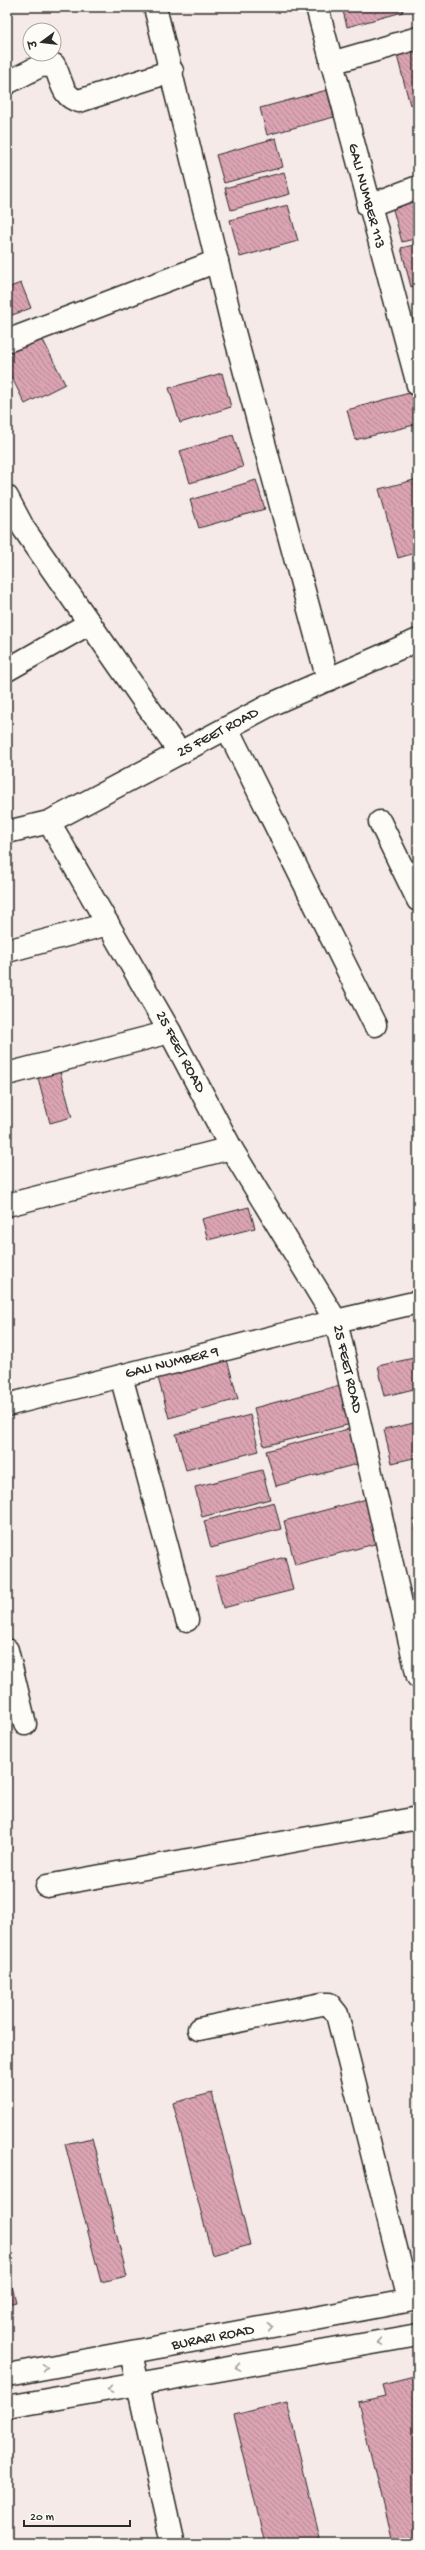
<svg xmlns="http://www.w3.org/2000/svg" width="425" height="2550" viewBox="0 0 425 2550" font-family="'Gochi Hand','Playpen Sans Deva',sans-serif">
  <style>
    .building { fill: url(#building-back-hatch); stroke: #2b2b2b }
    .lines { fill: none; stroke-linecap: round; stroke-linejoin: round }
    .street-casing { stroke: #2b2b2b; stroke-width: 25 }
    .secondary-casing { stroke: #2b2b2b; stroke-width: 25 }
    .street { stroke: #fdfcf7; stroke-width: 22 }
    .secondary { stroke: #fdfcf7; stroke-width: 22 }
    .oneway { stroke: #9e9e9b }
    .labels { text-anchor: middle; dominant-baseline: central; stroke-width: 3.5; stroke-linejoin: round; paint-order: stroke }
    .street-label { font-size: 15px; fill: #2b2b2b; stroke: #fdfcf7 }
  </style>
  <defs>
    <pattern id="building-back-hatch" width="6" height="6" patternUnits="userSpaceOnUse"><rect width="6" height="6" fill="#dba3b3"/><path d="M-1 5l2 2M0 0l6 6M5-1l2 2" fill="none" stroke="#b28592"/></pattern>
  </defs>
  <rect width="100%" height="100%" fill="#f6eae9"/>
  <filter id="ink" filterUnits="userSpaceOnUse"><feTurbulence type="fractalNoise" baseFrequency=".025" numOctaves="2"/><feDisplacementMap in="SourceGraphic" scale="8" xChannelSelector="R" yChannelSelector="G"/><feConvolveMatrix kernelMatrix="1 2 1 2 8 2 1 2 1" color-interpolation-filters="sRGB"/></filter>
  <g filter="url(#ink)">
    <g class="building">
      <path d="M342,7H402L403,12L347,27Z"/>
      <path d="M418,42V102L410,105L395,48Z"/>
      <path d="M327,90L334,117L267,135L260,108Z"/>
      <path d="M276,138L283,167L224,183L216,155Z"/>
      <path d="M284,172L290,194L231,210L225,188Z"/>
      <path d="M418,199V238L402,242L392,206Z"/>
      <path d="M288,205L298,241L240,257L230,220Z"/>
      <path d="M418,244V285L411,287L401,248Z"/>
      <path d="M21,283L31,308L7,317V288Z"/>
      <path d="M41,336L65,384L25,404L7,368V353Z"/>
      <path d="M222,373L231,407L180,423L169,388Z"/>
      <path d="M413,392L418,410V424L355,440L347,410Z"/>
      <path d="M233,435L243,467L190,483L180,451Z"/>
      <path d="M418,479V552L398,558L379,489Z"/>
      <path d="M256,480L265,509L199,528L190,500Z"/>
      <path d="M59,1068L72,1117L50,1123L37,1074Z"/>
      <path d="M249,1207L255,1228L208,1240L202,1219Z"/>
      <path d="M226,1356L238,1399L169,1418L157,1374Z"/>
      <path d="M418,1357V1388L385,1396L378,1366Z"/>
      <path d="M348,1383L359,1422L264,1446L254,1408Z"/>
      <path d="M250,1415L259,1451L186,1470L176,1434Z"/>
      <path d="M418,1422V1457L392,1463L384,1430Z"/>
      <path d="M359,1426L368,1461L276,1486L266,1451Z"/>
      <path d="M262,1470L270,1499L202,1517L195,1487Z"/>
      <path d="M374,1497L386,1541L295,1565L284,1521Z"/>
      <path d="M274,1502L281,1529L211,1548L204,1521Z"/>
      <path d="M418,1519V1540L413,1520Z"/>
      <path d="M285,1557L293,1590L223,1608L215,1576Z"/>
      <path d="M212,2093L250,2245L212,2255L173,2103Z"/>
      <path d="M92,2138L127,2276L101,2282L65,2144Z"/>
      <path d="M7,2266L16,2302L7,2304Z"/>
      <path d="M418,2376V2543H392L358,2402L385,2396L382,2385Z"/>
      <path d="M287,2402L321,2543H265L234,2415Z"/>
    </g>
    <g class="lines">
      <defs>
        <g id="street">
          <path d="M155,7L233,328L328,680"/>
          <path d="M317,7L418,385"/>
          <path d="M331,63L418,38"/>
          <path d="M7,83L40,66L54,65C62,79 61,97 79,101L172,71"/>
          <path d="M368,206L418,187"/>
          <path d="M7,341L217,261"/>
          <path d="M7,497L24,529L180,753"/>
          <path d="M7,670L90,623"/>
          <path d="M227,728L375,1025"/>
          <path d="M49,822L170,1032L231,1148L336,1321L418,1302"/>
          <path d="M380,822L418,900"/>
          <path d="M7,951L108,924"/>
          <path d="M7,1074L170,1032"/>
          <path d="M7,1205L231,1148"/>
          <path d="M121,1376L187,1620"/>
          <path d="M7,1650L25,1724"/>
          <path d="M47,1886L418,1818"/>
          <path d="M199,2029L322,2004H329L337,2014L409,2300"/>
          <path d="M131,2353L173,2543"/>
        </g>
        <g id="secondary">
          <path d="M7,832L49,822L272,704L418,640"/>
          <path d="M7,1405L336,1321L418,1677"/>
          <path d="M7,2375L418,2299"/>
          <path d="M7,2407L418,2335"/>
        </g>
      </defs>
      <use href="#street" class="street-casing"/>
      <use href="#secondary" class="secondary-casing"/>
      <use href="#street" class="street"/>
      <use href="#secondary" class="secondary"/>
    </g>
    <defs><path id="oneway-chevron" d="M-2-3.5L2.5 0L-2 3.5" fill="none" stroke-width="1.6" stroke-linecap="round" stroke-linejoin="round"/></defs>
    <g class="oneway">
      <use href="#oneway-chevron" transform="translate(270 2327) rotate(-11)"/>
      <use href="#oneway-chevron" transform="translate(380 2342) rotate(170)"/>
      <use href="#oneway-chevron" transform="translate(238 2367) rotate(170)"/>
      <use href="#oneway-chevron" transform="translate(45 2368) rotate(-10)"/>
      <use href="#oneway-chevron" transform="translate(110 2389) rotate(170)"/>
    </g>
  </g>
  <g class="labels">
    <g class="street-label">
      <text transform="translate(366 196) rotate(75)">GALI NUMBER 113</text>
      <text transform="translate(218 733) rotate(-28)">25 FEET ROAD</text>
      <text transform="translate(180 1052) rotate(62)">25 FEET ROAD</text>
      <text transform="translate(172 1363) rotate(-14)">GALI NUMBER 9</text>
      <text transform="translate(347 1369) rotate(77)">25 FEET ROAD</text>
      <text transform="translate(213 2338) rotate(-11)">BURARI ROAD</text>
    </g>
  </g>
  <rect width="425" height="2550" fill="none" stroke="#fdfcf7" stroke-width="24"/>
  <rect x="12" y="12" width="401" height="2526" fill="none" stroke="#2b2b2b" stroke-width="1.5" filter="url(#ink)"/>
  <g transform="translate(42 42) rotate(255)"><circle r="19" fill="#fdfcf7" stroke="#a9a8a5"/>
  <path d="M0-3L7 15L0 10L-7 15Z" fill="#2b2b2b"/>
  <text y="-6" font-size="11" font-weight="bold" text-anchor="middle" fill="#2b2b2b">उ</text>
  </g>
  <path d="M24 2520v6h106v-6" fill="none" stroke="#2b2b2b" stroke-width="2"/>
  <text x="30" y="2520" font-size="12" fill="#2b2b2b" stroke="#fdfcf7" stroke-width="3" paint-order="stroke">20 m</text>
</svg>
